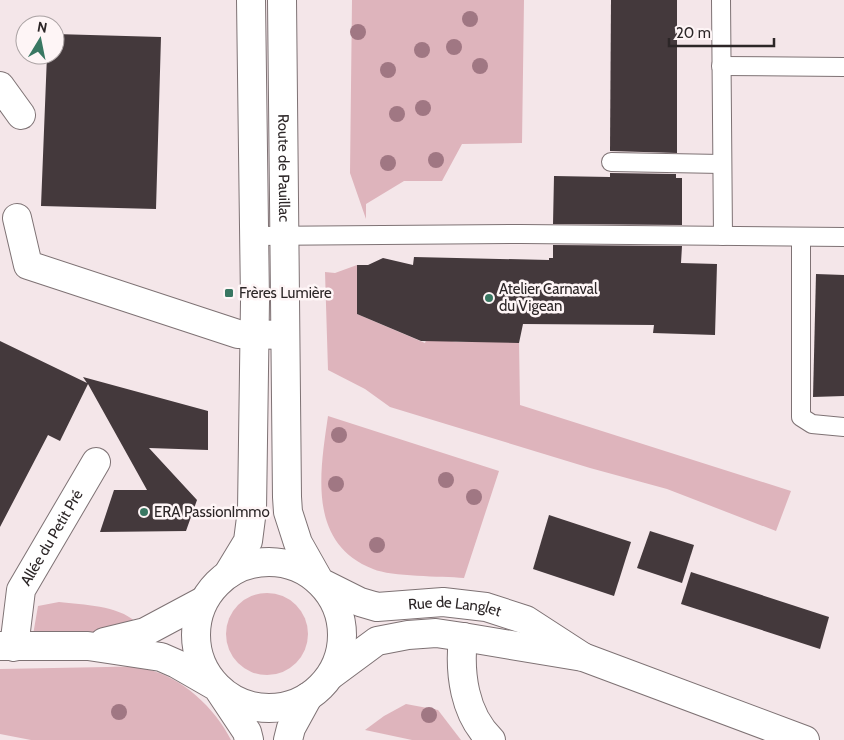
<svg xmlns="http://www.w3.org/2000/svg" width="844" height="740" viewBox="0 0 844 740" font-family="Cabin,sans-serif">
  <style>
    .green { fill: #deb4bc }
    .building { fill: #44393c }
    .lines { fill: none; stroke-linecap: round; stroke-linejoin: round }
    .lane-casing { stroke: #7e7274; stroke-width: 20 }
    .street-casing { stroke: #7e7274; stroke-width: 30 }
    .secondary-casing { stroke: #7e7274; stroke-width: 30 }
    .lane { stroke: #fff; stroke-width: 18 }
    .street { stroke: #fff; stroke-width: 28 }
    .secondary { stroke: #fff; stroke-width: 28 }
    .tree { fill: #a07783 }
    .poi-dot { fill: #397762; stroke: #fef5f6; stroke-width: 2 }
    .labels { text-anchor: middle; dominant-baseline: central; stroke-width: 5; stroke-linejoin: round; paint-order: stroke }
    .street-label { font-size: 15px; fill: #2c2627; stroke: #fef5f6 }
    .poi-label { font-size: 15px; fill: #2c2627; stroke: #fef5f6; text-anchor: start }
  </style>
  <rect width="100%" height="100%" fill="#f4e6e9"/>
  <g class="green">
    <path d="M352,0H524L522,143L462,144L442,181H404L366,204V219L350,173Z"/>
    <path d="M357,265V314L425,343L428,335L456,342L519,341L520,405L791,491L776,531L667,489L590,468L390,407L365,389L328,370L325,272L335,273Z"/>
    <path d="M328,416L499,471L464,578C441,576 392,577 373,569C307,543 320,472 328,416Z"/>
    <circle cx="267" cy="634" r="41"/>
    <path d="M59,602C84,605 117,605 136,622L96,634L33,635L38,606Z"/>
    <path d="M107,667C120,667 134,666 146,669C182,677 215,708 231,740H31L0,734V669Z"/>
    <path d="M406,704L438,710L461,740H412L365,730L384,716Z"/>
  </g>
  <g class="building">
    <path d="M611,0H677V153L610,151Z"/>
    <path d="M55,34L161,37L156,209L41,206L47,55H55Z"/>
    <path d="M610,173L676,174V178H682V225L553,224L554,176L610,177Z"/>
    <path d="M553,245L682,246L681,263L717,264L715,335L653,333L654,325L523,324L519,343L421,341L357,314V265H368L383,258L413,265L414,257L549,260V258H553Z"/>
    <path d="M816,274L844,275V396L813,397Z"/>
    <path d="M0,341L87,383L83,377L208,411V450L149,448L197,500L186,531L100,532L114,490H147L88,384L60,441L48,435L0,527Z"/>
    <path d="M549,515L631,542L614,596L533,569Z"/>
    <path d="M650,531L694,545L682,583L637,568Z"/>
    <path d="M691,572L829,617L820,649L681,604Z"/>
  </g>
  <g class="lines">
    <defs>
      <g id="lane">
        <path d="M721,0L723,236"/>
        <path d="M721,66L844,67"/>
        <path d="M611,162L722,164"/>
        <path d="M254,236L521,234L844,237"/>
        <path d="M801,237V417L812,424L844,427"/>
      </g>
      <g id="street">
        <path d="M0,86L21,115"/>
        <path d="M17,218L28,265L238,334L284,335"/>
        <path d="M463,637C459,673 464,714 491,740"/>
        <path id="s1" d="M14,647L21,590L96,462"/>
      </g>
      <g id="secondary">
        <path id="s2" d="M282,0L287,497L288,512L298,543L320,582L360,602L377,607L443,602L486,607L526,620L583,657"/>
        <circle cx="269" cy="635" r="73"/>
        <path d="M228,574L248,541L252,510L255,301L251,0"/>
        <path d="M104,642L145,632L203,601"/>
        <path d="M0,646H88L161,657L177,664L217,687L247,732L249,740"/>
        <path d="M331,675L377,641L408,635L436,633L463,637L583,657L805,740"/>
        <path d="M288,740L291,728L308,697"/>
      </g>
    </defs>
    <use href="#lane" class="lane-casing"/>
    <use href="#street" class="street-casing"/>
    <use href="#secondary" class="secondary-casing"/>
    <use href="#lane" class="lane"/>
    <use href="#street" class="street"/>
    <use href="#secondary" class="secondary"/>
  </g>
  <g class="tree">
    <circle cx="470" cy="19" r="8"/>
    <circle cx="358" cy="32" r="8"/>
    <circle cx="454" cy="47" r="8"/>
    <circle cx="422" cy="50" r="8"/>
    <circle cx="480" cy="66" r="8"/>
    <circle cx="388" cy="70" r="8"/>
    <circle cx="423" cy="108" r="8"/>
    <circle cx="397" cy="114" r="8"/>
    <circle cx="436" cy="160" r="8"/>
    <circle cx="388" cy="163" r="8"/>
    <circle cx="339" cy="435" r="8"/>
    <circle cx="446" cy="480" r="8"/>
    <circle cx="336" cy="484" r="8"/>
    <circle cx="474" cy="497" r="8"/>
    <circle cx="377" cy="545" r="8"/>
    <circle cx="119" cy="712" r="8"/>
    <circle cx="429" cy="715" r="8"/>
  </g>
  <g class="poi-dot">
    <rect x="224" y="288" width="10" height="10" rx="2.5"/>
    <circle cx="489" cy="298" r="5"/>
    <circle cx="144" cy="512" r="5"/>
  </g>
  <g class="labels">
    <g class="street-label">
      <text stroke="none"><textPath href="#s2" startOffset="168">Route de Pauillac</textPath></text>
      <text stroke="none"><textPath href="#s1" startOffset="118">Allée du Petit Pré</textPath></text>
      <text stroke="none"><textPath href="#s2" startOffset="730">Rue de Langlet</textPath></text>
    </g>
    <g class="poi-label">
      <text x="499" y="289">Atelier Carnaval<tspan x="499" dy="17">du Vigean</tspan></text>
      <text x="239" y="293">Frères Lumière</text>
      <text x="154" y="512">ERA PassionImmo</text>
    </g>
  </g>
  <g transform="translate(40 40) rotate(10)"><circle r="24" fill="#fef5f6" stroke="#aaa2a3"/>
  <path d="M0-4L9 19L0 12L-9 19Z" fill="#397762"/>
  <text y="-8" font-size="14" font-weight="bold" text-anchor="middle" fill="#2c2627">N</text>
  </g>
  <path d="M669 38v8h105v-8" fill="none" stroke="#2c2627" stroke-width="2.5"/>
  <text x="676" y="38" font-size="15" fill="#2c2627" stroke="#fef5f6" stroke-width="4" paint-order="stroke">20 m</text>
</svg>
